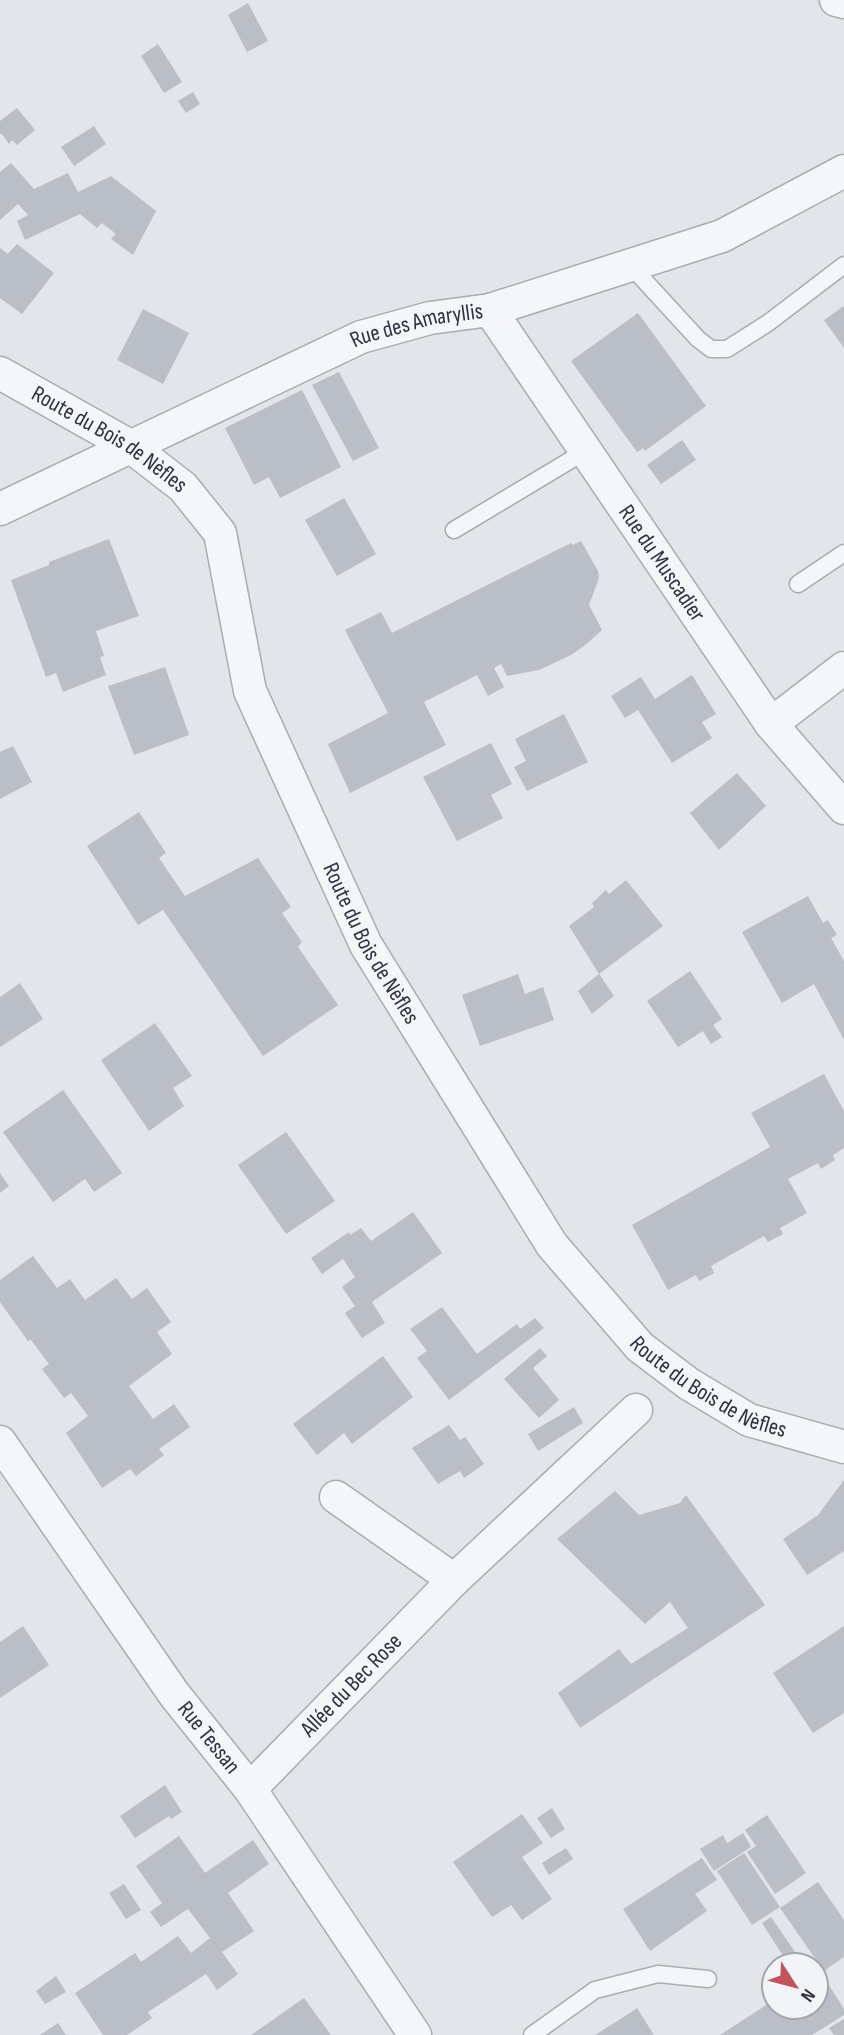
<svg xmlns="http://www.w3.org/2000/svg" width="844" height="2035" viewBox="0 0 844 2035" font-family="'Sofia Sans Condensed',sans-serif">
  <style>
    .building { fill: #babec6 }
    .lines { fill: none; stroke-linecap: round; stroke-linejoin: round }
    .service-casing { stroke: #a8acb3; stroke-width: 19 }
    .minor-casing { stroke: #a8acb3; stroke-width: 35 }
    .service { stroke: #f5f6f8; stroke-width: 16 }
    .minor { stroke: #f5f6f8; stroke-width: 32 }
    .labels { text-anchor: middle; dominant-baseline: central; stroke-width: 5; stroke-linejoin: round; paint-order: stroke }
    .street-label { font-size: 23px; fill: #2c3240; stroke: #f2f4f7 }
  </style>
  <rect width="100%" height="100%" fill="#e2e5e9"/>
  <g class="building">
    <path d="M248,3L268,41L247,52L228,15Z"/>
    <path d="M158,44L182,82L164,93L141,56Z"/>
    <path d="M193,92L200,104L186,113L178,101Z"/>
    <path d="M17,108L35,130L17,145L12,140L9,144L1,133L0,135V121Z"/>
    <path d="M94,126L106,144L74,166L61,147Z"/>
    <path d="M11,163L34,189L68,173L78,192L111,176L156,211L133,255L111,239L116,234L102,223L97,228L80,214L25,240L17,221L28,215L18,204L0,220V172Z"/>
    <path d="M17,244L54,273L22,314L0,298V248L8,254Z"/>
    <path d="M844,306V348L824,320Z"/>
    <path d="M143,309L189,333L163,384L117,360Z"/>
    <path d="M638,313L706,406L645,451L643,448L637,452L571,361Z"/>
    <path d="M339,372L379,448L353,461L312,385Z"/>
    <path d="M302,390L341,467L280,498L269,477L254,485L225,428Z"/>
    <path d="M682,440L696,460L661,484L647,465Z"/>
    <path d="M344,498L376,554L337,576L305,520Z"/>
    <path d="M109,539L139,616L96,631L104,656L100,657L106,675L63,692L56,673L46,677L11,580L49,565V562Z"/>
    <path d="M581,541L598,571L599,578L589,605L602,630L584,646L571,655L539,670L507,676L501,664L494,668L504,687L488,696L477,675L424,702L446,745L350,793L328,744L388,713L345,630L381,612L392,633L539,559L571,543L573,545Z"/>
    <path d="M165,667L189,735L134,755L108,686Z"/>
    <path d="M692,675L716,714L702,722L712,738L672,763L638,710L625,718L611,696L641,677L655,699Z"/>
    <path d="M564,714L588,762L527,791L514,767L526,761L515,739Z"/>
    <path d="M491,743L512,784L491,795L503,818L457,841L423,777Z"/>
    <path d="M13,746L32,782L0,799V752Z"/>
    <path d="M737,773L766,806L719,850L690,813Z"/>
    <path d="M139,812L166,853L159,858L185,896L258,858L291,907L282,913L302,942L298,947L338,1005L263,1056L163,910L138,925L87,846Z"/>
    <path d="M626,880L663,926L599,974L569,926L594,907L592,903L606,890L609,894Z"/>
    <path d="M808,896L823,923L828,920L837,935L831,938L844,961V1040L814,984L782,1003L742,932Z"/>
    <path d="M690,971L722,1019L713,1025L722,1037L711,1044L703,1031L678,1047L647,1001Z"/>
    <path d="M518,974L525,994L543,987L554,1020L480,1046L462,995Z"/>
    <path d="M599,974L614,996L592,1014L578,991Z"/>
    <path d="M20,983L43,1019L0,1047V997Z"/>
    <path d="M155,1023L192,1076L173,1088L184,1106L149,1131L101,1060Z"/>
    <path d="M824,1074L844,1111V1148L833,1155L835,1160L821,1169L818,1163L788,1179L807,1213L780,1228L783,1234L768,1242L764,1236L711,1266L714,1273L699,1281L696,1275L668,1290L632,1225L770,1147L751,1113Z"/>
    <path d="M63,1090L122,1173L94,1192L85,1179L53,1202L3,1132Z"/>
    <path d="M286,1132L335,1201L286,1234L238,1165Z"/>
    <path d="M0,1173L9,1186L0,1193Z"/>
    <path d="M413,1212L442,1253L372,1302L385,1323L362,1338L345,1313L355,1306L342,1287L355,1277L343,1259L322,1274L311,1258L349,1232L350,1235L361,1228L371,1241Z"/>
    <path d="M33,1256L57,1288L70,1279L85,1300L116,1278L132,1299L147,1288L171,1322L157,1332L172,1354L129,1386L153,1419L174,1404L190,1427L159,1449L164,1455L136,1476L130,1469L102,1488L66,1433L88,1416L71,1393L64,1398L42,1369L49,1364L31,1340L28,1341L0,1302V1280Z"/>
    <path d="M442,1307L477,1354L517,1324L520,1329L535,1318L544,1328L449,1400L417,1358L427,1351L410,1329Z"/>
    <path d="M540,1348L547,1356L533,1368L559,1400L539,1418L504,1379Z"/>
    <path d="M383,1356L413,1397L352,1444L344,1433L317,1455L293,1424Z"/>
    <path d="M574,1407L583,1423L538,1451L528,1434Z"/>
    <path d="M449,1425L460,1440L465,1437L484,1464L464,1478L460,1471L438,1484L412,1448Z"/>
    <path d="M844,1480V1551L807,1575L783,1539L818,1515Z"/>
    <path d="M615,1491L639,1515L680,1503L686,1495L765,1605L580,1728L558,1693L619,1649L631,1664L688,1628L670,1602L645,1624L557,1539Z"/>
    <path d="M23,1626L49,1665L0,1698V1642Z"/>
    <path d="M844,1626V1713L813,1733L773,1673Z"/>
    <path d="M165,1785L182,1812L171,1819L169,1816L135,1838L120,1816Z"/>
    <path d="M552,1808L565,1829L551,1838L537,1818Z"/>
    <path d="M522,1814L543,1843L522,1857L552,1899L522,1920L511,1905L492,1917L453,1862Z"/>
    <path d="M767,1815L806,1873L775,1894L747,1852L756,1846L745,1830Z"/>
    <path d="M743,1833L751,1847L714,1871L700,1849L723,1835L727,1843Z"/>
    <path d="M179,1836L205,1873L253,1840L269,1864L228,1893L254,1931L222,1952L238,1974L217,1990L206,1974L148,2012L152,2018L127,2035H103L75,1993L135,1953L141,1962L178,1936L191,1953L210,1938L188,1909L161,1927L150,1912L162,1903L136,1866Z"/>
    <path d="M566,1848L573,1859L549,1875L542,1863Z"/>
    <path d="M744,1853L780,1907L752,1925L717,1871Z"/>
    <path d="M702,1858L717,1880L695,1894L707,1911L650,1951L623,1909Z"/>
    <path d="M818,1882L844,1920V1957L824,1971L780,1908Z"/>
    <path d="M124,1884L141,1910L126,1919L109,1893Z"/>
    <path d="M771,1917L804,1965H789L762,1923Z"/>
    <path d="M820,1971L844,2009V2015L812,2035H720L774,2000V2007H816V1973Z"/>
    <path d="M56,1976L66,1992L45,2004L36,1991Z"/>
    <path d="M304,1998L331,2035H251Z"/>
    <path d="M637,2008L654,2035H595L630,2013Z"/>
    <path d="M844,2019V2035H834L829,2028Z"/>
    <path d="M58,2023L66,2035H40Z"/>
  </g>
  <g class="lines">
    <defs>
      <g id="service">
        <path d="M631,266L698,339L711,349H727L768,323L844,265"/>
        <path d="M454,530L584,452"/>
        <path d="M798,584L844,553"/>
        <path d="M532,2035L595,1990L658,1974L708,1979"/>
      </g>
      <g id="minor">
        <path d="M836,0L844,2"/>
        <path id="s1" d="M490,310L771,724L844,808"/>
        <path id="s2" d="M0,373L130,446L183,487L220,533L250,691L366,945L552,1245L640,1347L689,1384L749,1420L844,1447"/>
        <path id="s3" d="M0,509L361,337L430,318L490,310L722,236L844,171"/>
        <path d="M771,724L844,668"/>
        <path id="s4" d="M0,1442L174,1694L250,1789L415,2035"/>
        <path d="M336,1497L454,1580"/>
        <path id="s5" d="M250,1789L454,1580L636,1410"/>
      </g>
    </defs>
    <use href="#service" class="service-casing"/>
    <use href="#minor" class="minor-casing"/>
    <use href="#service" class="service"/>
    <use href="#minor" class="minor"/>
  </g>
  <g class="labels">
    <g class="street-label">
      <text stroke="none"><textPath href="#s3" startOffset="457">Rue des Amaryllis</textPath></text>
      <text stroke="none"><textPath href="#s2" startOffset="128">Route du Bois de Nèfles</textPath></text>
      <text stroke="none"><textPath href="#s1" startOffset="306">Rue du Muscadier</textPath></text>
      <text stroke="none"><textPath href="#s2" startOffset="716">Route du Bois de Nèfles</textPath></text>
      <text stroke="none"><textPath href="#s2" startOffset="1283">Route du Bois de Nèfles</textPath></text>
      <text stroke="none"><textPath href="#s5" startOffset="145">Allée du Bec Rose</textPath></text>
      <text stroke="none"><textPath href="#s4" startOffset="362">Rue Tessan</textPath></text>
    </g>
  </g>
  <g transform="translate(795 1986) rotate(126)"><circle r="33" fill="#f2f4f7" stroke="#a3a6ae" stroke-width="2"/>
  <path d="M0-5L12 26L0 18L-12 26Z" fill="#c2545e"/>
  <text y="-10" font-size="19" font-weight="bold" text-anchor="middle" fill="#2c3240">N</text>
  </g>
</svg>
